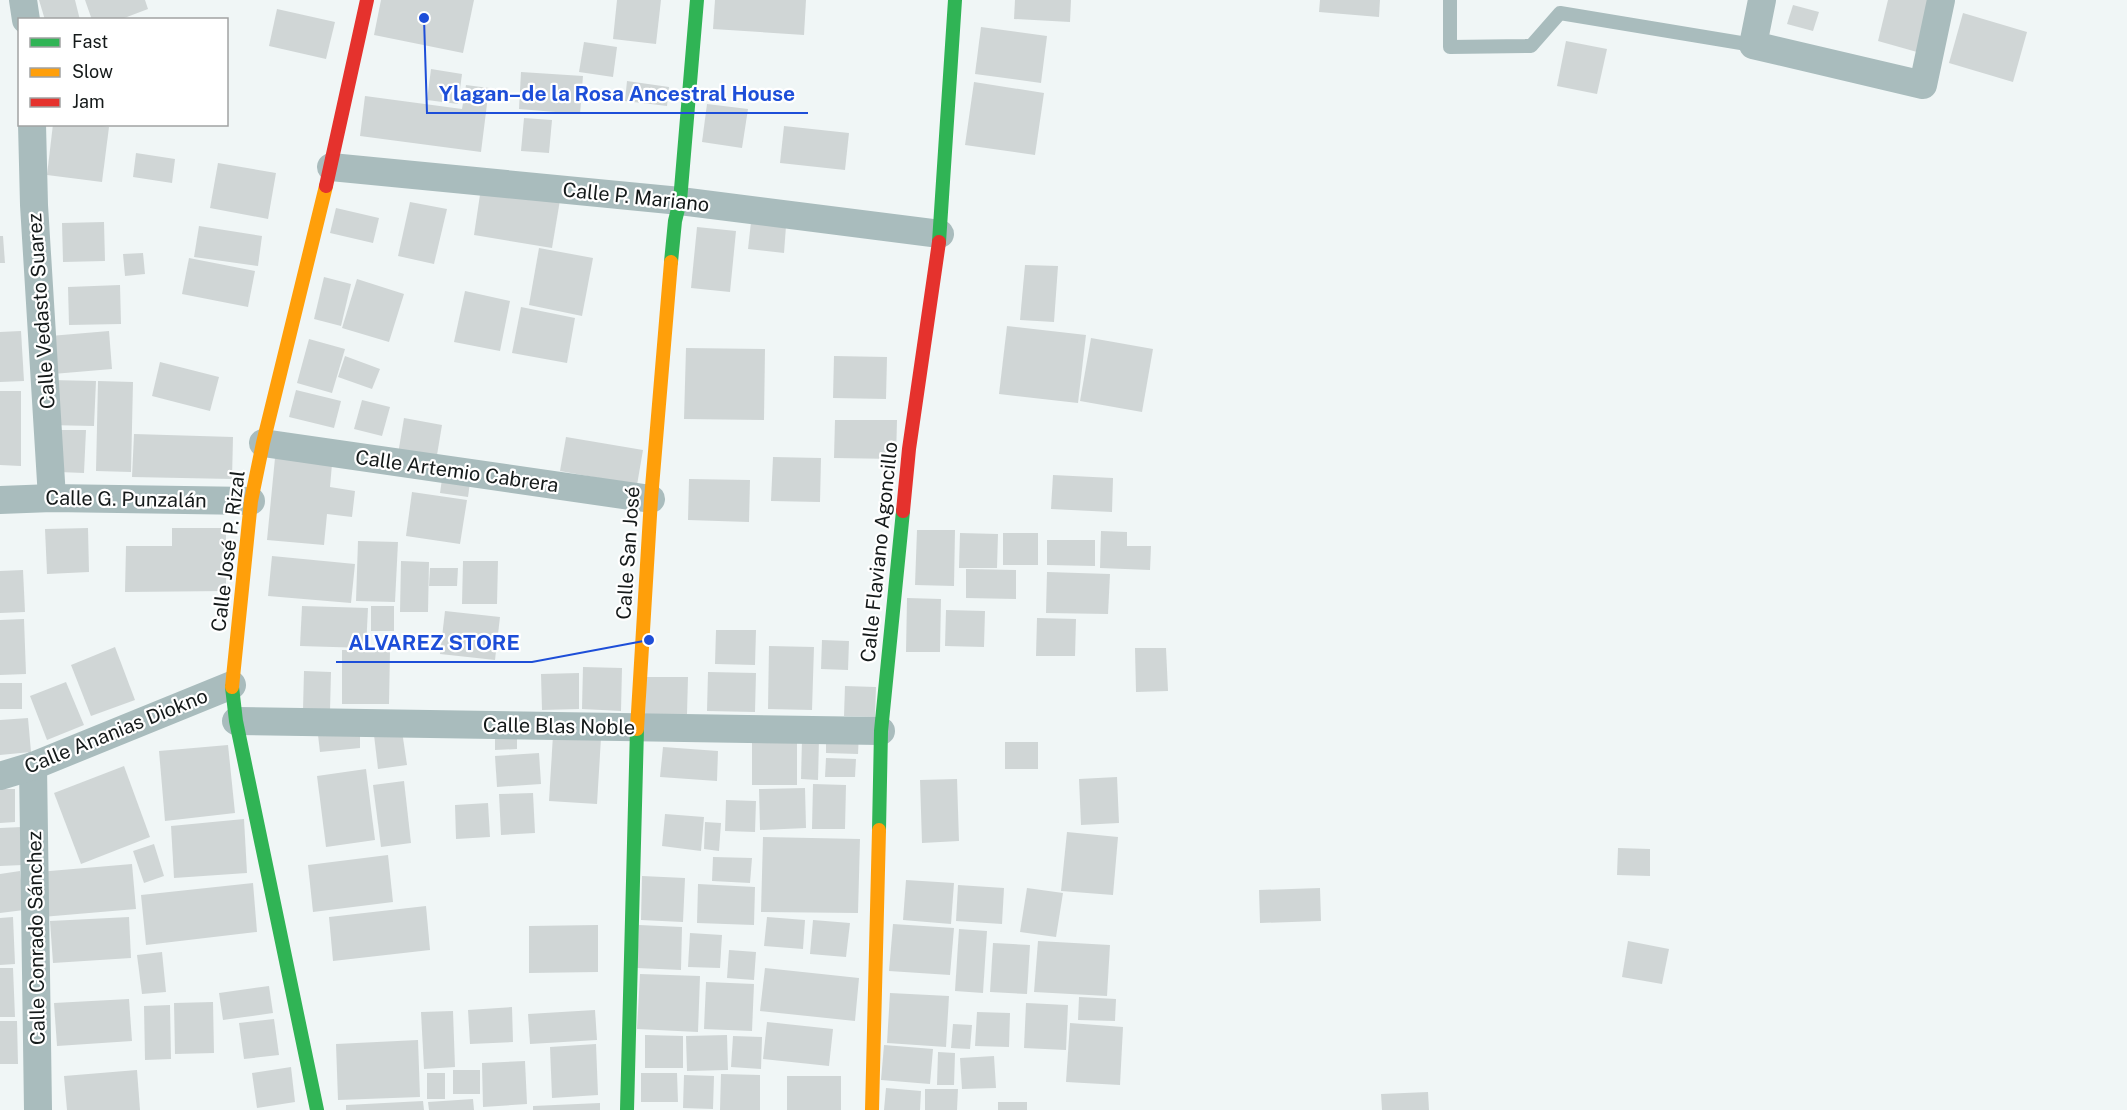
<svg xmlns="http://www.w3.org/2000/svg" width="2127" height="1110" viewBox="0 0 2127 1110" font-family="'Public Sans',sans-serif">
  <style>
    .building { fill: #d0d6d6 }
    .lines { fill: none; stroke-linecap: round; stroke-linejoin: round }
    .lane { stroke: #a9bcbd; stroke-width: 14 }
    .street { stroke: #a9bcbd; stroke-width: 28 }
    .fast { stroke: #30b455; stroke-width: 14 }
    .slow { stroke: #ff9f0a; stroke-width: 14 }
    .jam { stroke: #e5322d; stroke-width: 14 }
    .labels { text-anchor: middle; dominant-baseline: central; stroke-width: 4.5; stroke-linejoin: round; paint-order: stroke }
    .street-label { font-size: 20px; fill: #151a1a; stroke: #fff }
    .leader { fill: none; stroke: #1d4ed8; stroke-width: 2 }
    .callout-dot { fill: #1d4ed8; stroke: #fff; stroke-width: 2 }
    .callout-label { font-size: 21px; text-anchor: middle; font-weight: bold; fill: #1d4ed8; stroke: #fff; stroke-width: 4.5; stroke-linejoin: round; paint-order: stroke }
  </style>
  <rect width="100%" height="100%" fill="#f0f6f6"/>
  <g class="building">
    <path d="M39,0H75L80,20H45Z"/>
    <path d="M85,0H145L148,9L119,20H92Z"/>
    <path d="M381,0H474L463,53L374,35Z"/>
    <path d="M617,0H661L656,44L613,39Z"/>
    <path d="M715,0H806L804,35L713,29Z"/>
    <path d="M1015,0H1071L1070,22L1014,19Z"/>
    <path d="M1320,0H1380L1379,17L1319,12Z"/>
    <path d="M1888,0H1931L1917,52L1878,41Z"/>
    <path d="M1793,5L1819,12L1813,31L1787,24Z"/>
    <path d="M277,9L335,22L326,59L269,46Z"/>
    <path d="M1963,13L2027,32L2013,82L1949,63Z"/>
    <path d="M981,27L1047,36L1041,83L975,74Z"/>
    <path d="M1566,41L1607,49L1597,94L1557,86Z"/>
    <path d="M584,42L617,47L613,77L579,72Z"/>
    <path d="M431,69L462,74L458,104L427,100Z"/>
    <path d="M521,72L583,76L580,114L519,109Z"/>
    <path d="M627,81L669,87L667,106L625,101Z"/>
    <path d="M974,82L1044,93L1035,155L965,145Z"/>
    <path d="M466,85L489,88L481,152L360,136L365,96L462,109Z"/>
    <path d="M707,104L748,109L742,148L702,142Z"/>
    <path d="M524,118L552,120L549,153L521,151Z"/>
    <path d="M53,124H86L109,127L102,182L47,175Z"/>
    <path d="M784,126L849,133L845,170L780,163Z"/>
    <path d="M136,153L175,159L172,183L133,177Z"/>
    <path d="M218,163L276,173L268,219L210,208Z"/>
    <path d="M481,188L560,200L552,248L474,235Z"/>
    <path d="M410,202L447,209L434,264L398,256Z"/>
    <path d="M336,208L379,218L373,243L330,233Z"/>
    <path d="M104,222L105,261L63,262L62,223Z"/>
    <path d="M751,222L786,226L784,253L748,249Z"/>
    <path d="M199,226L262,236L258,266L194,257Z"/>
    <path d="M697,227L736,231L730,292L691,288Z"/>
    <path d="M0,236H3L5,263H0Z"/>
    <path d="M539,248L593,258L582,316L529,305Z"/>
    <path d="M143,253L145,274L125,276L123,254Z"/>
    <path d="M189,258L255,271L248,307L182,294Z"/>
    <path d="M1025,265L1058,266L1054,322L1020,320Z"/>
    <path d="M324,277L351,284L341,326L314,319Z"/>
    <path d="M357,279L404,294L389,342L342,328Z"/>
    <path d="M120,285L121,324L69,325L68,287Z"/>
    <path d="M465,291L510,301L500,351L454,342Z"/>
    <path d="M521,307L575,318L567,363L512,353Z"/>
    <path d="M1007,326L1086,335L1078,403L999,394Z"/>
    <path d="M21,331L24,381L0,382V332Z"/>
    <path d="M109,331L112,369L53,374L50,336Z"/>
    <path d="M1091,338L1153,349L1142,412L1080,401Z"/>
    <path d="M309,339L345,349L332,393L297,383Z"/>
    <path d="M686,348L765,349L764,420L684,419Z"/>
    <path d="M345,356L380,369L372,389L338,377Z"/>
    <path d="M834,356L887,357L886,399L833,398Z"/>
    <path d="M160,362L219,377L210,411L152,396Z"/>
    <path d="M50,380L96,381L94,426L48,425Z"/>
    <path d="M98,381L133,382L131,472L96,471Z"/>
    <path d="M296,390L341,401L334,428L289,417Z"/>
    <path d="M0,391H21V466L0,465Z"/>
    <path d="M362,400L390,407L382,436L354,429Z"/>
    <path d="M404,418L442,425L436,461L398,454Z"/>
    <path d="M835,420H897L896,459L834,458Z"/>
    <path d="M61,430H86L84,473L59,472Z"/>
    <path d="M134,434L233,437L232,479L132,477Z"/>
    <path d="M566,437L643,450L637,485L560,471Z"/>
    <path d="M773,457L821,458L820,502L771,501Z"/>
    <path d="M275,458L332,464L330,487L355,491L352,517L327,514L324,545L267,540Z"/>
    <path d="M443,472L471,475L468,497L440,493Z"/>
    <path d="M1053,475L1113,478L1112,512L1051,509Z"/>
    <path d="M689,479L750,480L749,522L688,520Z"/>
    <path d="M412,492L467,500L460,544L406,536Z"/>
    <path d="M88,528L89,572L47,574L45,529Z"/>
    <path d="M172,528H226V591L125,592L126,546H172Z"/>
    <path d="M917,530H955L954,586L915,585Z"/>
    <path d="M1101,531L1127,532V546H1151L1150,570L1100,568Z"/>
    <path d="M960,533L998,534L997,568H959Z"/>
    <rect x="1003" y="533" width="35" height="32"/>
    <path d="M1047,540H1095V566L1047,565Z"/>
    <path d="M358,541L398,542L395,602L356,601Z"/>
    <path d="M272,556L355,564L351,603L268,596Z"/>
    <path d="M401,561L429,562L428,612H400Z"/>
    <path d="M463,561H498L497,604H462Z"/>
    <path d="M430,568H458L457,586H429Z"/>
    <path d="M966,569L1016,570V599L966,598Z"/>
    <path d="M23,570L25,612L0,613V571Z"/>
    <path d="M1047,572L1110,574L1108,614L1046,613Z"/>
    <path d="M907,598L941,599L940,652H906Z"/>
    <path d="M302,606L368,608L366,648L300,646Z"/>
    <rect x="371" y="606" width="23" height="25"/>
    <path d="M946,610L985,611L984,647L945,646Z"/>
    <path d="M445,611L500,617L495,660L440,654Z"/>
    <path d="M1037,618L1076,619L1075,656H1036Z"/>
    <path d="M24,619L26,674L0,675V620Z"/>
    <path d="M716,630H756L755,665L715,664Z"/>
    <path d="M822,640L849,641L848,670L821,669Z"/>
    <path d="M769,646L814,647L812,710L768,709Z"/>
    <path d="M115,647L135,700L91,716L71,665Z"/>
    <path d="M1135,648H1166L1168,691L1136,692Z"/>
    <path d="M342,650H390L389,704H342Z"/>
    <path d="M583,667L622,668L621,711L582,709Z"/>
    <path d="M304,671L331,672L330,711L303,710Z"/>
    <path d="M708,672L756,673L755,712L707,711Z"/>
    <path d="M579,673V709L542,710L541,674Z"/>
    <path d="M646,677H688L687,714H645Z"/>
    <path d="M66,682L84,725L47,740L30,696Z"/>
    <rect x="0" y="683" width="22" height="26"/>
    <path d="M845,686L876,687L875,717L844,716Z"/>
    <path d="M28,718L31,752L0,755V720Z"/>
    <path d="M517,728V749L495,750V729Z"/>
    <path d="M402,731L407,765L378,769L374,735Z"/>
    <path d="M360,732V748L320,752L318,735Z"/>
    <rect x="752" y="732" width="45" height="53"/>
    <path d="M826,732L859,733L858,754L826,753Z"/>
    <path d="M553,735L601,738L597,804L549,801Z"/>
    <path d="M802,739H819L818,780L801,779Z"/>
    <rect x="1005" y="742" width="33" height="27"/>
    <path d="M228,745L235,813L165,821L159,751Z"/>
    <path d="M663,747L718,751L717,781L660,777Z"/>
    <path d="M539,753L541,784L497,787L495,756Z"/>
    <path d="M826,758L856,759L855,777H825Z"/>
    <path d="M124,766L150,837L81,864L54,793Z"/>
    <path d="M366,769L375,840L326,847L317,776Z"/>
    <path d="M1117,777L1119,823L1081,825L1079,779Z"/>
    <path d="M957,779L959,841L922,843L920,780Z"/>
    <path d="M404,781L411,843L381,847L373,785Z"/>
    <path d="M813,784L846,785L845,829H812Z"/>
    <path d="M805,788L806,828L760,830L759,789Z"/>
    <path d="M0,789H15V822L0,823Z"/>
    <path d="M533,793L535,833L501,835L499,794Z"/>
    <path d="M726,800L756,801L755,832L725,831Z"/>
    <path d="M488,803L490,837L456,839L455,805Z"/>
    <path d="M665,814L704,817L701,851L662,846Z"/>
    <path d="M244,819L247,873L174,878L171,826Z"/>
    <path d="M705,822L721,823L719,851L704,849Z"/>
    <path d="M22,827L23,865L0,866V828Z"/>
    <path d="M1067,832L1118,837L1113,895L1061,891Z"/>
    <path d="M763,837L860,839L858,913L761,912Z"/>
    <path d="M154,844L164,876L144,883L133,851Z"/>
    <path d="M1618,848L1650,849V876L1617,875Z"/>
    <path d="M388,855L393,902L313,912L308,865Z"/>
    <path d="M713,857L752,858L750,883L712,881Z"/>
    <path d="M132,864L136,909L42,917L38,872Z"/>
    <path d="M20,871L24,910L0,913V874Z"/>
    <path d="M642,876L685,878L683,922L641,920Z"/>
    <path d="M906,880L954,883L951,924L903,920Z"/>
    <path d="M253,883L257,932L146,945L141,895Z"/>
    <path d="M698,884L755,887L754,925L697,923Z"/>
    <path d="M958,885L1004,888L1002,924L956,921Z"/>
    <path d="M1027,888L1063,893L1056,937L1020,932Z"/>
    <path d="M1320,888L1321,921L1260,923L1259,890Z"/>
    <path d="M426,906L430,950L333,961L329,917Z"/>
    <path d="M13,917L15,964L0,965V918Z"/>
    <path d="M129,917L131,958L53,963L50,921Z"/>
    <path d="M767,917L805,920L803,949L764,946Z"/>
    <path d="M813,920L850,923L846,957L810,954Z"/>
    <path d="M893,924L954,928L950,975L889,971Z"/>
    <path d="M598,925V972L529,973V926Z"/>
    <path d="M639,925L682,927L681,970L637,968Z"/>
    <path d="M959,929L987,931L983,993L955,991Z"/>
    <path d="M690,933L722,935L720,968L688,967Z"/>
    <path d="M1038,941L1110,945L1107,996L1034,992Z"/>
    <path d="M1628,941L1669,949L1662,984L1622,977Z"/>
    <path d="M993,943L1030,945L1027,994L990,992Z"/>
    <path d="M729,950L756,952L754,980L727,978Z"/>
    <path d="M162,952L166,992L142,994L137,955Z"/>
    <path d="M0,968H13L15,1017H0Z"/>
    <path d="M765,968L859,978L855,1021L760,1011Z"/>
    <path d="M640,974L700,976L698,1032L637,1029Z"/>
    <path d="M706,982L754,984L752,1031L704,1029Z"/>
    <path d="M269,986L273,1013L223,1020L219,993Z"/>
    <path d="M890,993L949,996L946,1047L887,1043Z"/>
    <path d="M1079,997L1116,999L1115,1021L1078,1020Z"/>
    <path d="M129,999L132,1041L57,1046L54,1003Z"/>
    <path d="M213,1002L214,1053L175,1054L174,1003Z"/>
    <path d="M1026,1003L1068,1005L1066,1050L1024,1048Z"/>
    <path d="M170,1005L171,1059L145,1060L144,1006Z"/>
    <path d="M512,1007L513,1042L470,1044L468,1010Z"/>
    <path d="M595,1010L597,1040L530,1044L528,1014Z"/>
    <path d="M453,1011L455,1067L424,1069L421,1012Z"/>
    <path d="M977,1012L1010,1013L1009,1047L975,1046Z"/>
    <path d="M274,1019L279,1055L244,1059L239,1023Z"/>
    <path d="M0,1021H17L18,1064H0Z"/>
    <path d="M767,1022L833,1029L829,1066L763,1059Z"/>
    <path d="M1070,1023L1123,1027L1120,1085L1066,1082Z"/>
    <path d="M953,1024L972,1025L970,1049L951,1048Z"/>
    <path d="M645,1035L683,1036V1068H645Z"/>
    <path d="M727,1035L728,1070L687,1071L686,1036Z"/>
    <path d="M733,1036L762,1037L761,1069L731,1067Z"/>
    <path d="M418,1040L420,1097L338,1100L336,1044Z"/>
    <path d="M596,1044L598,1095L552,1098L550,1047Z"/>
    <path d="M884,1045L933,1049L930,1084L881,1080Z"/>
    <path d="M938,1052L955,1053L954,1085H937Z"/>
    <path d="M994,1056L996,1088L962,1089L960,1058Z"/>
    <path d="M525,1061L527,1104L483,1107L482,1063Z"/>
    <path d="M291,1067L295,1102L257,1108L252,1073Z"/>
    <path d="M137,1070L140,1110H67L64,1076Z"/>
    <rect x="453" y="1070" width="27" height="24"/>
    <rect x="427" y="1073" width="18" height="26"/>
    <path d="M641,1073H677L678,1102H641Z"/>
    <path d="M721,1074L760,1075V1110H720Z"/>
    <path d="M684,1075L714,1076L713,1109L683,1108Z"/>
    <rect x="787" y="1076" width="54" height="34"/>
    <path d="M886,1088L921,1091L920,1110H884Z"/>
    <path d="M925,1089H958L957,1110H925Z"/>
    <path d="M1428,1092L1429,1110H1382L1381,1094Z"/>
    <path d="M473,1099L474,1110H429L428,1102Z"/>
    <path d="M423,1101L424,1110H346V1105Z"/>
    <rect x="998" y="1102" width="29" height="8"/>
    <path d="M600,1103V1110H533V1106Z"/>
  </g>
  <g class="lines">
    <path class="lane" d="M1450,0V47L1531,46L1560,13L1753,45"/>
    <g class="street">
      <path d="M23,0L26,20"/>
      <path d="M1762,0L1753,45L1923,85L1941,0"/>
      <path d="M32,124L34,205L52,498"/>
      <path d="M331,167L680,201L940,234"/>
      <path d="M263,443L651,499"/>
      <path d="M0,500L52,498L251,501"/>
      <path d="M236,721L881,731"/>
      <path d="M33,766L38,1110"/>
      <path d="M0,776L33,766L232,685"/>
    </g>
    <g class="fast">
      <path d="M939,242L955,0"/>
      <path d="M671,262L675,221L680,201L697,0"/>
      <path d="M232,687L236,721L317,1110"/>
      <path d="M879,830L881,731L903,511"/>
      <path d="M627,1110L637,729"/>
    </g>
    <g class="slow">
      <path d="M232,687L251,501L263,443L326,186"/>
      <path d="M637,729L651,499L671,262"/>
      <path d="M872,1110L879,830"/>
    </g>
    <g class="jam">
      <path d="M326,186L367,0"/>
      <path d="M903,511L909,449L939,242"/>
    </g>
  </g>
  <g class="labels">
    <g class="street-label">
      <text transform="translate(636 197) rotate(6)">Calle P. Mariano</text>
      <text transform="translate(41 311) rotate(-94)">Calle Vedasto Suarez</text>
      <text transform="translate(457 471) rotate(8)">Calle Artemio Cabrera</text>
      <text transform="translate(126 499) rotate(1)">Calle G. Punzalán</text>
      <text transform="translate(228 551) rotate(-83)">Calle José P. Rizal</text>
      <text transform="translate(879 552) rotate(-84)">Calle Flaviano Agoncillo</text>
      <text transform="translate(628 553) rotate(-86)">Calle San José</text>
      <text transform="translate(559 726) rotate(1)">Calle Blas Noble</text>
      <text transform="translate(116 731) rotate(-22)">Calle Ananias Diokno</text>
      <text transform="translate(36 938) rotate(-91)">Calle Conrado Sánchez</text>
    </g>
  </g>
  <path class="leader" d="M424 18L427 113H808M649 640L532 662H336"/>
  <g class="callout-dot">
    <circle cx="424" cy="18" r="6"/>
    <circle cx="649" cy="640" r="6"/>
  </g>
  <g class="callout-label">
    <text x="617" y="101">Ylagan–de la Rosa Ancestral House</text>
    <text x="434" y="650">ALVAREZ STORE</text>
  </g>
  <rect x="18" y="18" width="210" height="108" fill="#ffffff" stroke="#a1a3a3" stroke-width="1.5"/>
  <rect x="30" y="38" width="30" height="9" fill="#30b455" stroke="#a1a3a3" stroke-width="1.5"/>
  <text x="72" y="48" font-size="18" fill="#151a1a">Fast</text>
  <rect x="30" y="68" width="30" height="9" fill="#ff9f0a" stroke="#a1a3a3" stroke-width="1.5"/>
  <text x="72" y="78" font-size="18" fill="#151a1a">Slow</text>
  <rect x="30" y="98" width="30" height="9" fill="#e5322d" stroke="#a1a3a3" stroke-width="1.5"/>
  <text x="72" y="108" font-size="18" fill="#151a1a">Jam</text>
</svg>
